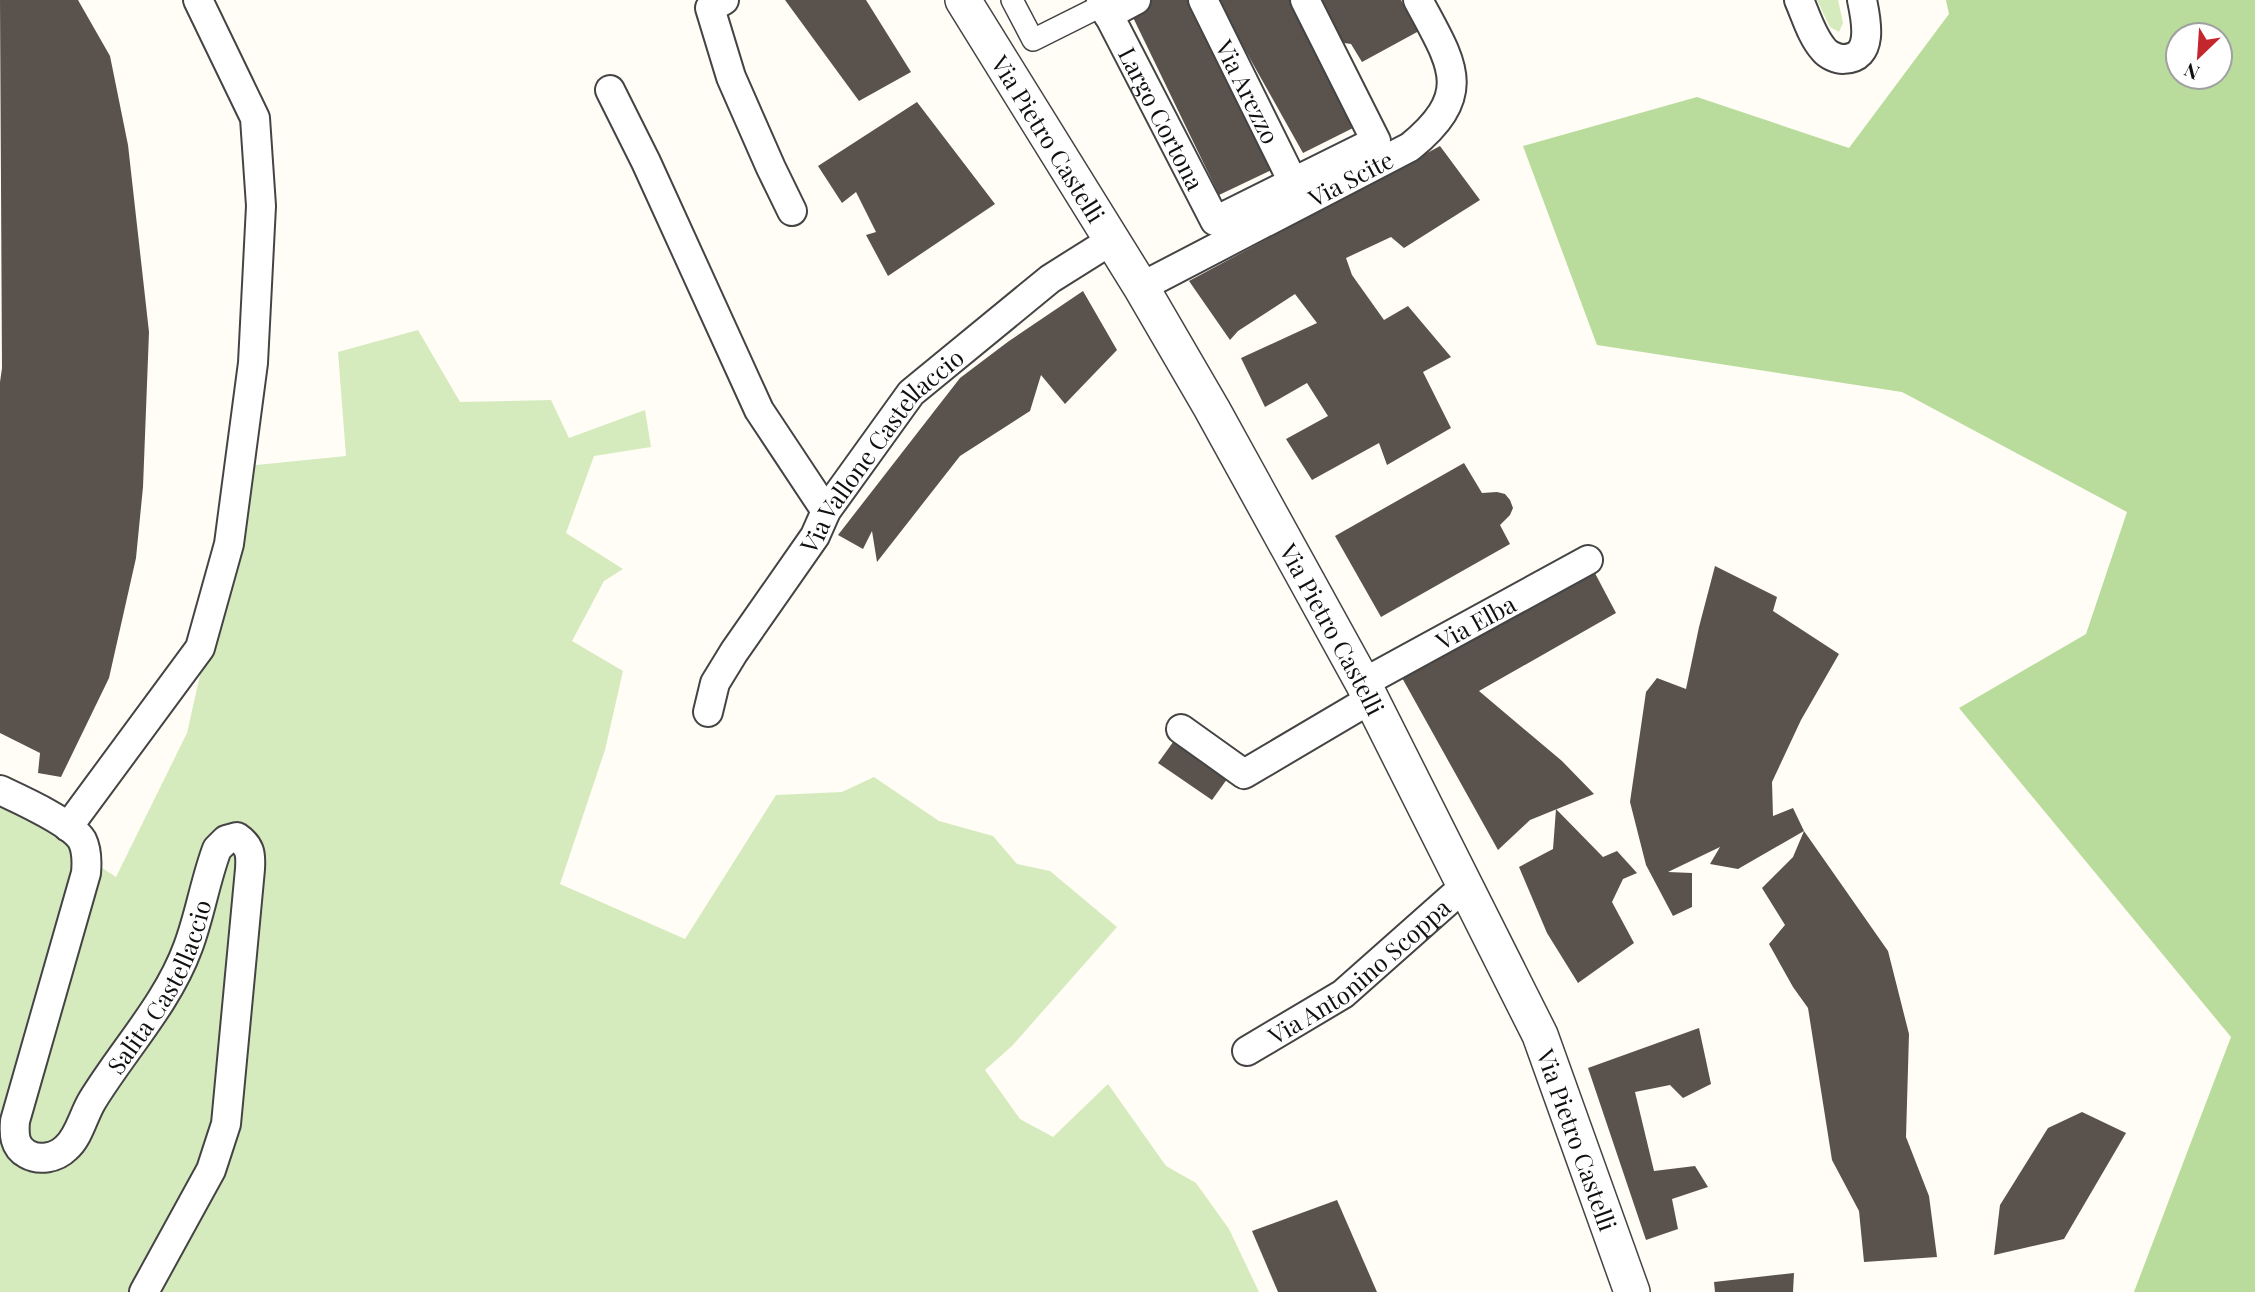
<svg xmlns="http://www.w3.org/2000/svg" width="2255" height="1292" viewBox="0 0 2255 1292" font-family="'Playfair Display',serif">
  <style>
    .green { fill: #d5ebbd }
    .forest { fill: #b9dc9c; fill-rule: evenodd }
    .building { fill: #5a524d }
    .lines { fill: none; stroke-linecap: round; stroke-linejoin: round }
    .pedestrian-casing { stroke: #444; stroke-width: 24 }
    .minor-casing { stroke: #444; stroke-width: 32 }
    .tertiary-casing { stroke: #444; stroke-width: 38 }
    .pedestrian { stroke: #fff; stroke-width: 21 }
    .minor { stroke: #fff; stroke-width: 28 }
    .tertiary { stroke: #fff; stroke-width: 35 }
    .labels { text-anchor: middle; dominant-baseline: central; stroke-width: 7; stroke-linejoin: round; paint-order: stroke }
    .street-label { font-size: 24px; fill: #111; stroke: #fff }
  </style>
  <rect width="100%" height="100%" fill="#fffdf5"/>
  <g class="green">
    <path d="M1817,0H1838L1843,23L1839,32L1830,27Z"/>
    <path d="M418,330L460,402L551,400L569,438L645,410L651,447L594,456L566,533L623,569L604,581L572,641L623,671L605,750L560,884L685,939L776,795L842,792L874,777L939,821L993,836L1017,864L1050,871L1117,927L1012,1046L985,1070L1020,1119L1053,1137L1108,1084L1166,1166L1196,1183L1229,1229L1259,1292H0V807L34,823L116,877L187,733L247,466L346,456L338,352Z"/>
  </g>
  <path class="forest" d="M1946,0H2255V1292H2134L2231,1037L1959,708L2086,634L2127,512L1902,392L1597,345L1523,146L1697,97L1849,148L1949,14ZM2178,35H2220V77H2178Z"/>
  <g class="building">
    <path d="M0,0H78L110,56L128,145L149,332L143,487L136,558L109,678L61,777L38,773L40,753L0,733V382L2,368Z"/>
    <path d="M785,0H866L911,72L859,101Z"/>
    <path d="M1142,0H1194L1284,164L1219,195L1127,5Z"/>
    <path d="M1217,0H1295L1359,125L1303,153Z"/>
    <path d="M1317,0H1401L1419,31L1362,62L1351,44L1337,42Z"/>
    <path d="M917,102L995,204L888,276L866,235L876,232L856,192L842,203L818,166Z"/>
    <path d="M1440,146L1480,200L1404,248L1391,237L1346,258L1352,275L1384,320L1408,306L1451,357L1423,372L1451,428L1387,465L1379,443L1312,480L1286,439L1328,416L1307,383L1265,407L1241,358L1317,323L1295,294L1238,331L1230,340L1189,281Z"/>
    <path d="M1083,291L1117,350L1065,404L1041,375L1030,411L960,456L877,562L872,531L863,549L838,535L960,378L1009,341Z"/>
    <path d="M1464,463L1482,493L1497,492L1505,494L1510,500L1513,508L1510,515L1500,525L1510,544L1381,617L1335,536Z"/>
    <path d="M1588,560L1616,613L1479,691L1562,761L1594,794L1530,820L1498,850L1401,676Z"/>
    <path d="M1715,566L1777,597L1773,611L1839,654L1801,720L1772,782L1773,816L1793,808L1804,831L1738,869L1710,864L1720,847L1668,872L1692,873V907L1673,916L1646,865L1630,802L1646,692L1657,678L1686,689L1699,627Z"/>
    <path d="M1176,738L1230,775L1212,800L1158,763Z"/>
    <path d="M1556,809L1603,857L1617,851L1637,873L1623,879L1612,902L1634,943L1578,983L1547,933L1519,867L1553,849Z"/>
    <path d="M1804,831L1888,951L1909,1034L1906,1137L1929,1196L1937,1257L1864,1262L1859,1211L1832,1160L1808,1008L1793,987L1769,944L1785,925L1762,888L1793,857Z"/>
    <path d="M1699,1028L1711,1084L1683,1098L1670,1085L1635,1092L1654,1171L1695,1166L1708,1187L1672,1199L1678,1229L1646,1240L1588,1068Z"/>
    <path d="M2082,1112L2126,1133L2064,1239L1994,1255L2000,1205L2048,1128Z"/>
    <path d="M1337,1200L1377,1292H1278L1252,1231Z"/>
    <path d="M1794,1273L1793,1292H1715L1714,1282Z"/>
  </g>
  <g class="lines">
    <defs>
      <path id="pedestrian" d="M1012,0L1033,40L1103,5"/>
      <g id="minor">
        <path d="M724,0L710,8L731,77L771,168L792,211"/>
        <path id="s1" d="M1101,0L1215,221L1376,141L1305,0"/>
        <path id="s2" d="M1203,0L1293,182"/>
        <path d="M1799,0C1806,16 1812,37 1824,50C1828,55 1837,59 1843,59C1875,59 1866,19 1862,0"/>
        <path d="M1108,15L1136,0"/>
        <path d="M610,90L646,162L759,410L826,511"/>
        <path id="s3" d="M1141,287L1410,147C1476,93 1452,64 1418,0"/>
        <path id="s4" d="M1363,683L1588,560"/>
        <path id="s5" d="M708,712L715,683L734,652L815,536L826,511L911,393L1050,279L1112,240"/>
        <path d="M1181,729L1244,774L1371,699"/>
        <path id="s6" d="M0,790C19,799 71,822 82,840C87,850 87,862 86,873L15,1121C14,1134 14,1147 27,1154C39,1161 56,1158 66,1148C79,1137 83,1116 92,1101C123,1050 167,1004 188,947C200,915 205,881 217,849L226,840L237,837C250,846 251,853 250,869L226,1124L211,1170L144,1292"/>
        <path d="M68,827L200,648L229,544L253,363L261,206L255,118L198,0"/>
        <path id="s7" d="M1247,1051L1343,994L1466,885"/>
      </g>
      <g id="tertiary">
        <path id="s8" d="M963,0L1141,287L1212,409L1363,683L1540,1035L1632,1292"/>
      </g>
    </defs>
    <use href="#pedestrian" class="pedestrian-casing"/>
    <use href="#minor" class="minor-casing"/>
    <use href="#tertiary" class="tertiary-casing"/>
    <use href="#pedestrian" class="pedestrian"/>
    <use href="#minor" class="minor"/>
    <use href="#tertiary" class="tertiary"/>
  </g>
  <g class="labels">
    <g class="street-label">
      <text stroke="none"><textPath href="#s2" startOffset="102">Via Arezzo</textPath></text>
      <text stroke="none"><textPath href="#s1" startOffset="133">Largo Cortona</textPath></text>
      <text stroke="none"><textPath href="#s8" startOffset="163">Via Pietro Castelli</textPath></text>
      <text stroke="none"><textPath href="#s3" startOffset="236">Via Scite</textPath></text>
      <text stroke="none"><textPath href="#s5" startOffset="317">Via Vallone Castellaccio</textPath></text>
      <text stroke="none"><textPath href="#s4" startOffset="128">Via Elba</textPath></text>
      <text stroke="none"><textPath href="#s8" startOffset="730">Via Pietro Castelli</textPath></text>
      <text stroke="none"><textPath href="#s7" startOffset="138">Via Antonino Scoppa</textPath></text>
      <text stroke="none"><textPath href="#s6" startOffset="656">Salita Castellaccio</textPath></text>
      <text stroke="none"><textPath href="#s8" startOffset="1297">Via Pietro Castelli</textPath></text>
    </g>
  </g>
  <g transform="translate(2199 56) rotate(205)"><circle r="33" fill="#ffffff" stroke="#a0a0a0" stroke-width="2"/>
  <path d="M0-5L12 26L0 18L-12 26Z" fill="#c4262e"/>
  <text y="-10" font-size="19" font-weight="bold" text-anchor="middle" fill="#111111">N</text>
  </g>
</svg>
